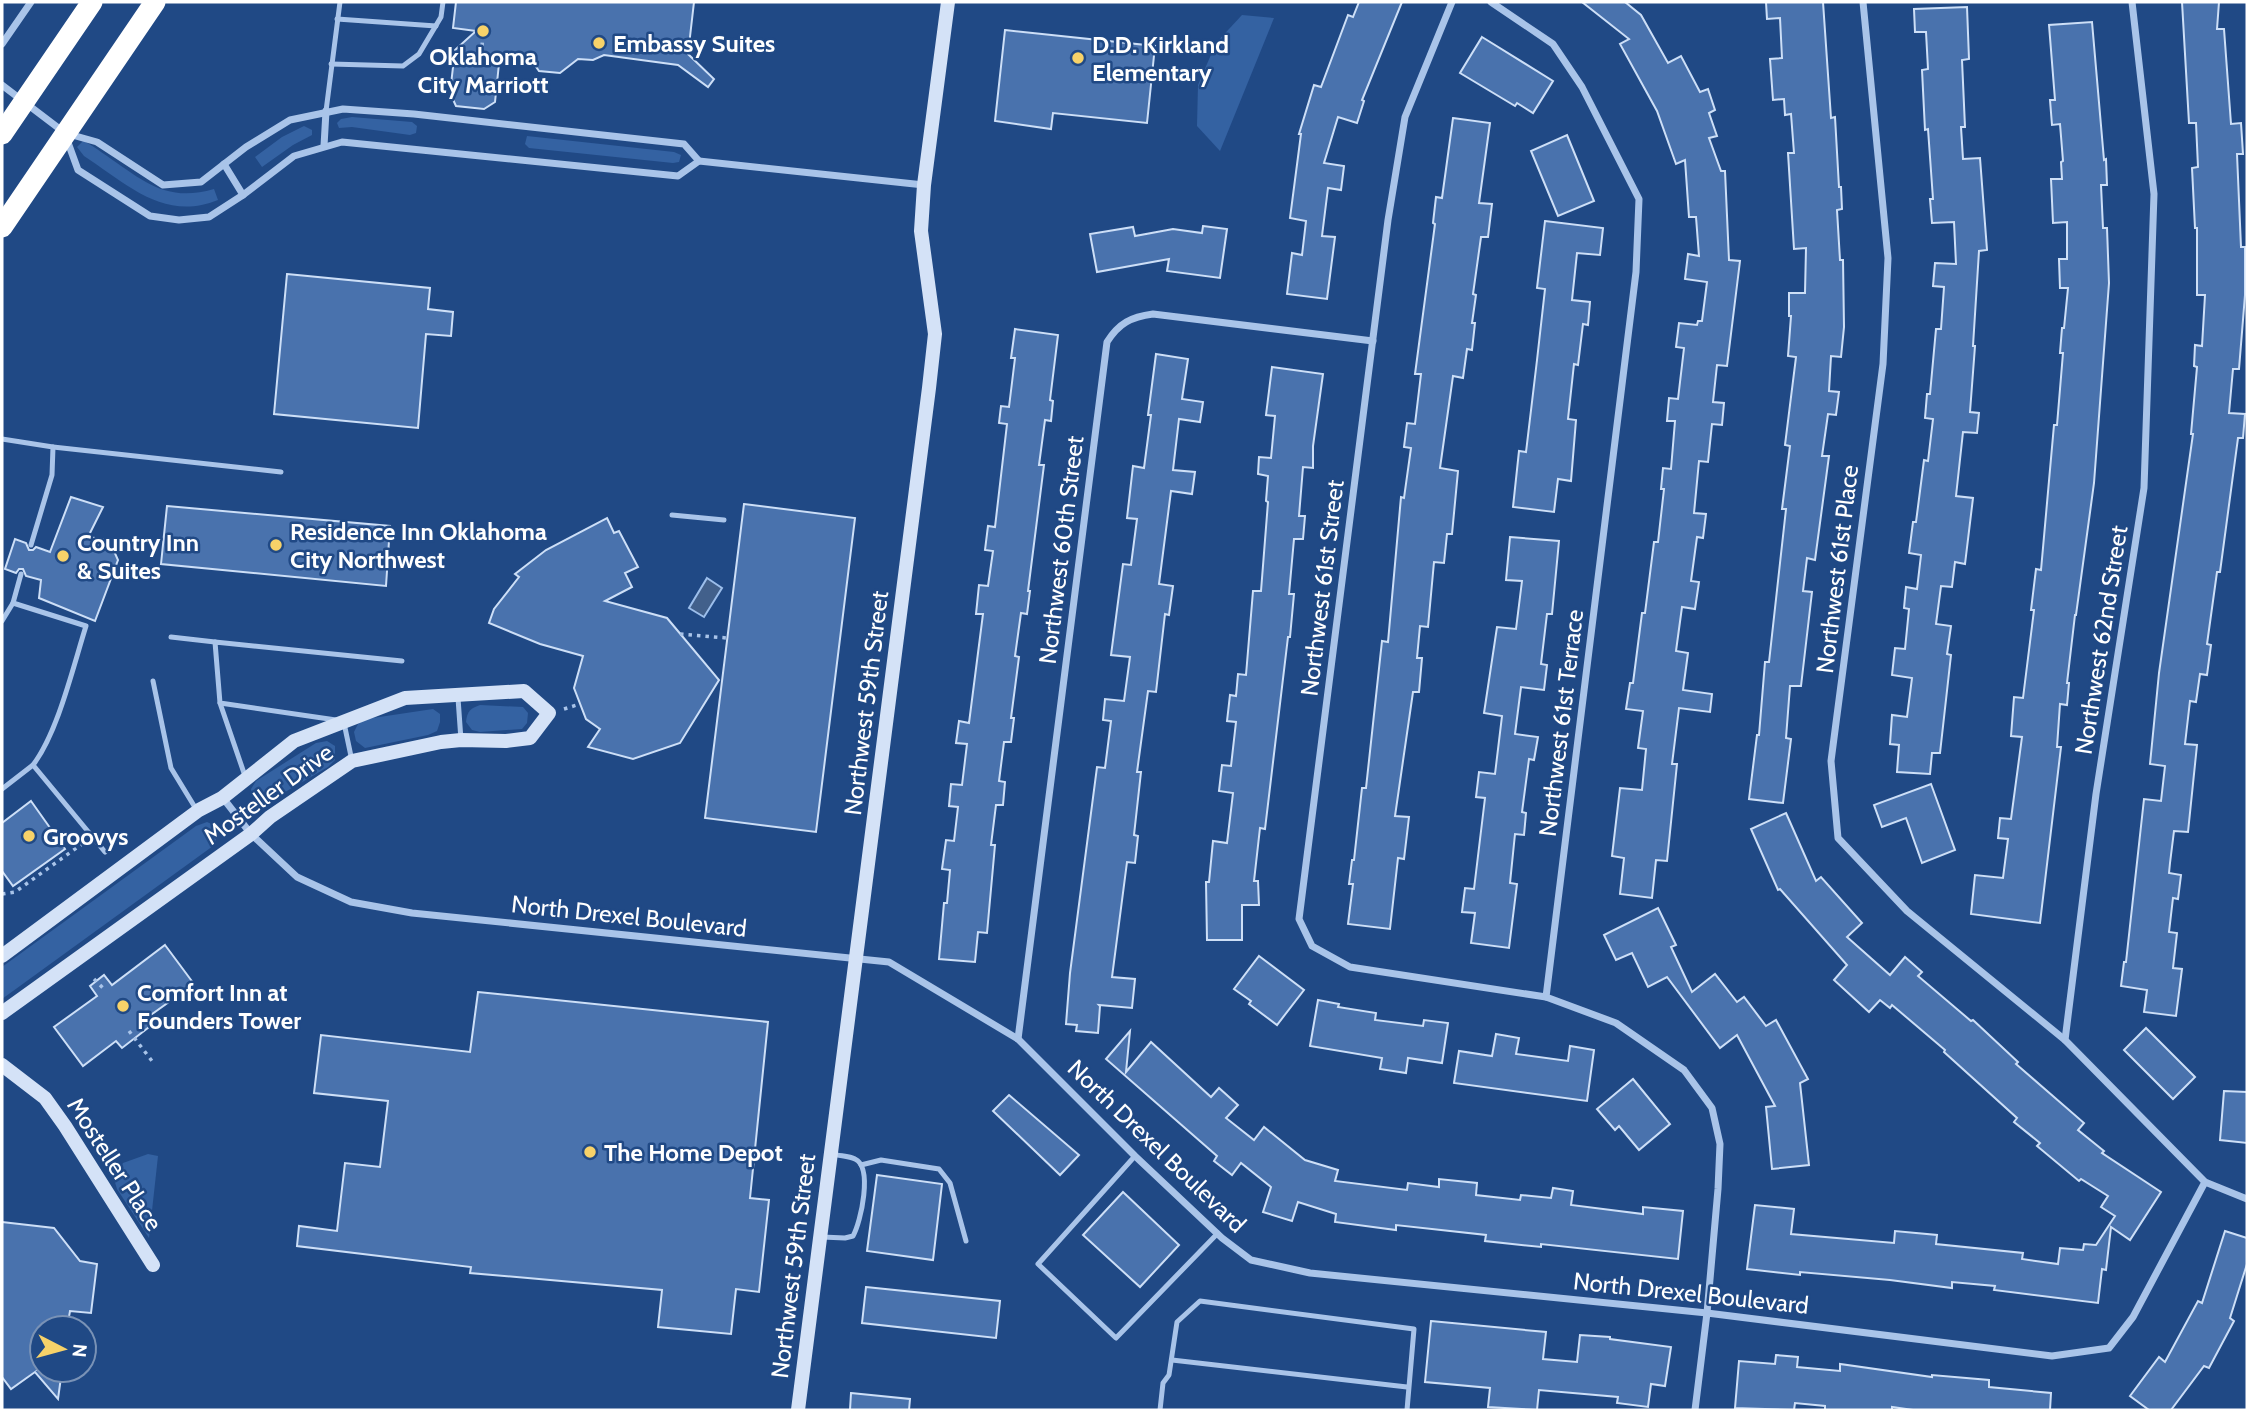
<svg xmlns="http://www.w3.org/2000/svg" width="2249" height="1412" viewBox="0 0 2249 1412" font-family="Cabin,sans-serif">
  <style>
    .green { fill: #3462a2 }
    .water { fill: #42608b; stroke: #9cbeeb; stroke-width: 2 }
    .building { fill: #4972ad; stroke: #cddff7; stroke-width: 2 }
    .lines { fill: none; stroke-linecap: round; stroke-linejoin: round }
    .path { stroke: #a9c4e9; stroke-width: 3.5; stroke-dasharray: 3.5 5; stroke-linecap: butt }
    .lane { stroke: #a9c4e9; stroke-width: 5 }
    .street { stroke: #a9c4e9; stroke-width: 7 }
    .secondary { stroke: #d4e2f7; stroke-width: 14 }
    .highway { stroke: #fff; stroke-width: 21 }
    .poi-dot { fill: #f7d269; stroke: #204985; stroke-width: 2.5 }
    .labels { text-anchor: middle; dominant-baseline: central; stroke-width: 5; stroke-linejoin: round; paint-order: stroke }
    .poi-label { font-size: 24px; font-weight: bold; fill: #fff; stroke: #204985; text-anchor: start }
    .street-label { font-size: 24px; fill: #fff; stroke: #204985 }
  </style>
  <rect width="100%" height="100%" fill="#204985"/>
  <g class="green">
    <path d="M1242,15L1274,18L1220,151L1197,126L1198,85L1216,43Z"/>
    <path d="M352,117L412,122L417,126L416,133L410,135L352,127L339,128L337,123L341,119Z"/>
    <path d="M304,126L312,130V135L293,145L262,167L255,157L282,137Z"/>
    <path d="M527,136L674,152L681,155L679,162L673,163L529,148L525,144Z"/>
    <path d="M83,141C91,144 99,151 107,156C143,181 167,203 214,189L218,200C164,222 127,184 84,156L77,147Z"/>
    <path d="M480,705L523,707L528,713L527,723L522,729L480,732L472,730L466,722C467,711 471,708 480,705Z"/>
    <path d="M433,709L440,714V722L437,731L428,735L365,748L356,741L354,732L358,724L366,719Z"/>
    <path d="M327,741L335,746V760L328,767L268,802H260L253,798L251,789L256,781L316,743Z"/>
    <path d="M207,822L216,826L217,837L213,846L2,999V967L196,826Z"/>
    <path d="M148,1154L158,1156L149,1238L117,1189L114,1179L123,1163Z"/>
  </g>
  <path class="water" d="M707,578L722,588L704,617L689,608Z"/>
  <g class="building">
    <path d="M456,2H694L688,54L714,79L708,87L678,65L604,55L593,60L578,59L560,73L539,71L527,54H500L495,102L484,109L456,106L450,93L455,50L476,31L453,28Z"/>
    <path d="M1359,2H1402L1362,100L1364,101L1357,123L1338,117L1324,163L1344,166L1341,190L1328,188L1322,236L1335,237L1327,299L1287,294L1292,253L1302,255L1306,221L1290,218L1301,134H1299L1314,85L1321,87L1348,15L1353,17Z"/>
    <path d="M1582,2H1625L1641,15L1668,63L1681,56L1700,92L1708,89L1715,110L1709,113L1717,136L1709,138L1721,171H1725L1729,260L1740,261L1727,366L1717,365L1713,402L1724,403L1722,425L1712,424L1708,462L1699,461L1694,513L1706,514L1703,538L1697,537L1691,581L1699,582L1695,609L1682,607L1676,651L1688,653L1683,690L1712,694L1710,712L1679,708L1672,764H1677L1667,861L1656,860L1652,898L1620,894L1624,858L1612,856L1620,788L1642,790L1646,749L1638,748L1643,711L1626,709L1630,683H1633L1642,613H1645L1654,542H1658L1664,489H1661L1663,468L1671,469L1675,421H1667L1669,398L1678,399L1684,348L1676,347L1679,323L1697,325L1698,321H1702L1707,282L1685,279L1688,254L1699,256L1696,217H1689L1685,160L1676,164L1657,111L1620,44L1629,39Z"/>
    <path d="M1766,2H1823L1831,118L1835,117L1839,187H1841L1842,209L1837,210L1840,260H1843L1844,327L1841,357L1831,356L1829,391L1839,392L1836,415L1828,414L1822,456H1829L1815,560L1807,558L1803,591L1812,592L1801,686H1790L1786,738L1791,739L1783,803L1749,799L1757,735H1759L1765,662H1769L1786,509H1782L1790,446L1785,445L1796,357L1788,356L1791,316H1789V293H1805L1806,248L1794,249L1788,153H1794L1791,114L1785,115L1784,99L1773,100L1770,59L1782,58L1780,18L1767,19Z"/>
    <path d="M2182,2H2219L2217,29H2224L2231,124L2241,123L2243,154H2237L2241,247H2245V295L2239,369H2233L2229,413L2245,414L2243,438H2238L2220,572H2217L2207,644L2211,645L2207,675L2200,674L2196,702L2190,701L2185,744L2197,745L2188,832L2174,831L2170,863L2169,873L2181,875L2178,899L2173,898L2169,932L2177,933L2173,968L2182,969L2176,1016L2144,1012L2147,990L2121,986L2124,962H2126L2144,799L2161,801L2165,766L2150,764L2159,673L2193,434H2191L2197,367L2194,366L2195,345L2202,346L2205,295H2197V228H2195L2192,168L2198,167L2196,123H2189Z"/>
    <path d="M1967,7L1969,59L1962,60L1965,127H1961L1963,159L1980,158L1987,250L1979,251L1973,346H1975L1970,412L1979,413L1977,433L1963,432L1956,496L1973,498L1965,564L1955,562L1952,587L1941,586L1936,624L1951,626L1947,654L1951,655L1940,753H1932L1930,774L1897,772L1899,745L1890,744L1892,715L1907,717L1912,678L1892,675L1895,648L1905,649L1909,609L1904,608L1906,587L1917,589L1921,555L1909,553L1913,522H1916L1924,460L1928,461L1933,419L1925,418L1927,394H1930L1936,329H1941L1944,287L1933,286L1935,263L1956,264L1954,222L1932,223L1930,199H1933L1928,129L1925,130L1922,70L1928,69L1926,32H1915L1914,9Z"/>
    <path d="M2092,22L2104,160L2106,159L2107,185H2101L2103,228H2107L2109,283L2094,483L2076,615H2075L2067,683H2069L2067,705L2060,704L2057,747H2061L2040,923L1971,914L1975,875L2003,878L2008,839L1998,838L2000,818L2011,819L2022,737L2011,736L2014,697L2023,698L2034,610H2031L2036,569L2041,570L2054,425H2057L2063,353H2060L2062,328H2064L2068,288H2060L2059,259H2067V222L2053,223L2051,179H2062L2061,162L2063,161L2060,124L2052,125L2050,100H2055L2049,25Z"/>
    <path d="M1005,30L1155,46L1147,123L1053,113L1051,129L995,121Z"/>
    <path d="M1482,37L1553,81L1533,113L1517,103L1515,106L1460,73Z"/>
    <path d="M1453,118L1490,123L1479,203L1492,204L1488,237H1481L1473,294L1476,295L1472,323H1475L1472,350L1467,349L1463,378L1453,376L1440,468L1458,471L1452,534H1447L1444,563L1434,562L1428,627L1420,626L1417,658H1422L1419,692H1413L1395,816L1409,817L1404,859L1398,858L1390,929L1348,924L1353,884H1349L1352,860H1354L1362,788H1366L1382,641L1388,642L1401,497L1404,498L1411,448L1404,447L1407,423L1415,424L1421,374H1415L1435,224L1433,223L1436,197L1442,198Z"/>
    <path d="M1567,135L1594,201L1558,216L1531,151Z"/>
    <path d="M1545,221L1603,228L1600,255L1577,253L1572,300L1590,302L1588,325L1583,324L1578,365L1574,364L1568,419L1576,420L1571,481L1558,479L1554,512L1513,507L1519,451L1526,452L1537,360L1545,289L1537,288Z"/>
    <path d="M1203,226L1227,229L1220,278L1167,271L1169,259L1097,272L1090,234L1133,227L1135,236L1173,229L1202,233Z"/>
    <path d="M287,274L430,288L428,309L453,312L451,336L426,334L418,428L274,414Z"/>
    <path d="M1015,329L1058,335L1050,400L1053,401L1051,421L1045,420L1039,465H1044L1028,591H1030L1027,614L1021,613L1015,656L1019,657L1011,718H1014L1011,742H1004L999,781L1005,782L1003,805H996L991,845H995L987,933L978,932L975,962L939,959L944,903H947L950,870L942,869L946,840L954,841L958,807L949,806L951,784L962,785L967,744L956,743L959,721L969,723L983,614H976L979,585L988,586L993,551L985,550L988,526L995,527L1007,424L999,423L1001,406L1009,407L1015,358H1011Z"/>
    <path d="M1156,354L1188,359L1182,399L1203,402L1200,422L1179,419L1173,470L1195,472L1192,494L1171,491L1159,584L1173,586L1169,615L1165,614L1156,692L1148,691L1137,772H1141L1134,835L1138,836L1135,863L1127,862L1112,977L1135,979L1132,1008L1099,1005L1100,1006L1098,1033L1076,1031L1077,1025L1066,1024L1070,973L1097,767L1105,768L1111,721L1103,720L1105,699L1124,701L1130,657L1111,655L1123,564L1131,565L1137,519L1127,518L1133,466L1144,468L1151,415H1148Z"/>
    <path d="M1272,367L1323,374L1313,446V468L1303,467L1299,516H1305L1303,539H1294L1289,594H1294L1290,637H1288L1265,829L1260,828L1254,881H1258L1259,905H1242V940H1207L1206,882H1209L1213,841L1227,843L1233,793L1219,791L1222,765L1231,766L1236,722L1227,721L1230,695L1236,696L1238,674L1246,675L1253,591H1261L1268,502L1266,501L1268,476L1258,474L1259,457L1271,458L1275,416L1266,415Z"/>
    <path d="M71,497L103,507L88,537L109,540L118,560L95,621L39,598L41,580L26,576L23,569H19L16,573L5,569L15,539L26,543L29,550H33L36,547L50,552Z"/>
    <path d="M744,504L855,518L816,832L705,818Z"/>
    <path d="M167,506L390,526L386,586L161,564Z"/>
    <path d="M607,518L614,533L619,531L638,567L625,573L632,587L605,601L667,618L719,680L680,743L633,759L588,747L600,729L586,719L574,688L583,656L540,644L489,623L494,609L519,577L515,574L546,550Z"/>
    <path d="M1510,537L1559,541L1552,614H1547L1541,664L1547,665L1544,690L1521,687L1515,734L1538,737L1534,760L1529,759L1522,812L1526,813L1524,835L1515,834L1510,883L1517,884L1509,948L1471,943L1475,913L1462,912L1465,888L1474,889L1485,798L1476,797L1479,772L1495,774L1502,716L1484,713L1497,627L1516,629L1522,581L1506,580Z"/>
    <path d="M1931,784L1955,850L1922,863L1906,818L1882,827L1874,805Z"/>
    <path d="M31,801L65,849L13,886L2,871V823Z"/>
    <path d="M1786,813L1816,881L1821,877L1862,923L1847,937L1890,975L1905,957L1922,972L1918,976L1971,1021L1973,1020L2018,1062L2016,1064L2084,1123L2078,1130L2104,1151L2102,1153L2161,1192L2130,1240L2111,1227L2106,1270L2102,1269L2098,1303L1994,1290L1995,1286L1952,1282V1288L1890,1280L1800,1272V1275L1747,1269L1755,1205L1794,1209L1791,1234L1894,1243L1895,1231L1937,1235L1936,1244L2023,1253L2022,1259L2058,1264L2060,1248L2083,1250L2084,1244L2096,1245L2115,1216L2101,1207L2108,1196L2081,1179L2079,1181L2037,1146L2040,1143L2014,1122L2017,1118L1944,1052L1945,1050L1892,1005L1890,1008L1880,1000L1869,1012L1834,980L1847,965L1780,889L1778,890L1751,829Z"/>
    <path d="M1658,908L1676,945L1671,947L1692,992L1715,974L1737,1002L1744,997L1766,1026L1776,1020L1808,1079L1800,1083L1809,1165L1772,1169L1766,1107L1775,1106L1737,1035L1720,1048L1667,977L1648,987L1632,953L1616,960L1604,935Z"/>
    <path d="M165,945L194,984L148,1017L153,1024L122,1048L116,1041L83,1066L54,1027L97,996L90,986L104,975L112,985Z"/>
    <path d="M1259,956L1304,990L1277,1025L1249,1004L1251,1001L1234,989Z"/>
    <path d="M478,992L768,1022L750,1198L769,1200L759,1292L736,1289L731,1334L658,1327L662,1290L470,1273L471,1267L297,1246L299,1226L337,1231L345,1163L380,1167L388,1101L314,1093L321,1035L470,1052Z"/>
    <path d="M1318,1000L1339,1004L1338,1007L1376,1013L1375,1020L1423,1026L1424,1020L1448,1023L1442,1063L1408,1058L1406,1073L1380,1069L1382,1058L1310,1046Z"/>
    <path d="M2146,1028L2195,1077L2173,1099L2124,1050Z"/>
    <path d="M1130,1031L1126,1072L1151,1042L1211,1097L1219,1088L1238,1105L1226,1118L1254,1140L1264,1127L1305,1160L1338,1170L1335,1181L1407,1190L1408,1183L1439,1187V1179L1477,1183L1476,1195L1520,1200L1521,1195L1551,1198L1553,1188L1573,1191L1571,1205L1643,1214V1207L1683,1211L1678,1259L1541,1244V1247L1485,1241L1486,1235L1396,1225V1230L1335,1222L1336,1214L1298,1202L1292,1221L1263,1212L1271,1187L1241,1163L1232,1175L1214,1161L1217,1156L1106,1059Z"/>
    <path d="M1496,1034L1519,1038L1516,1054L1568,1061L1570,1046L1594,1050L1587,1101L1454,1083L1459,1051L1492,1056Z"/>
    <path d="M1633,1079L1670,1124L1639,1150L1619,1126L1615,1130L1597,1109Z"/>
    <path d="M2224,1091L2247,1092V1143L2220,1140Z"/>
    <path d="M1009,1095L1079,1155L1060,1175L993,1111Z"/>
    <path d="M877,1175L942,1184L933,1260L867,1251Z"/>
    <path d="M1123,1192L1179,1245L1140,1287L1083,1235Z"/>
    <path d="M2,1222L54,1228L80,1261L97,1264L91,1313L70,1311L67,1328H42V1367L38,1370H62L58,1399L35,1372L11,1389L2,1377Z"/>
    <path d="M2225,1231L2247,1238V1264L2230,1318L2234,1321L2209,1368L2204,1366L2171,1410H2149L2130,1396L2159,1357L2165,1362L2198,1301L2202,1303Z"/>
    <path d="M866,1287L1000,1301L996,1338L862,1323Z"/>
    <path d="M1431,1321L1546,1332L1543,1359L1577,1362L1580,1335L1610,1337V1339L1671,1347L1665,1386L1651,1384L1648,1407L1617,1403L1618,1397L1539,1390L1537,1410L1488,1407L1490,1388L1425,1382Z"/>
    <path d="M1776,1355L1798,1357L1797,1367L1840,1371V1364L1932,1377V1375L1989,1380V1387L2051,1393L2050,1410H1913L1892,1407V1410H1825V1406L1795,1403L1794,1410L1735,1408L1739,1361L1775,1364Z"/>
    <path d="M851,1393L910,1399L909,1410H850Z"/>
  </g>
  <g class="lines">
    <g class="path">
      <path d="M481,63L483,31"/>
      <path d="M680,634L727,638"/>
      <path d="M564,709L580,704"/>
      <path d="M2,894L15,892L82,844"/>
      <path d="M94,979L105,990"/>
      <path d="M129,1031L152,1061"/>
    </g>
    <g class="lane">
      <path d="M337,19L436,26"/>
      <path d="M331,64L403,66L419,54L441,17L443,2"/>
      <path d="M326,111L340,2"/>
      <path d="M2,439L53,447L52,475L31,545"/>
      <path d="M53,447L281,472"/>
      <path d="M672,515L724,520"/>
      <path d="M21,574L13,603L86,626C73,667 58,732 33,765"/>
      <path d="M2,621L13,603"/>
      <path d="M171,637L215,642"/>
      <path d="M153,681L171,768L196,809"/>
      <path d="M458,698L461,740"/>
      <path d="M220,703L245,776"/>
      <path d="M336,720L220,703L215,642L402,661"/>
      <path d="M344,723L352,761"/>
      <path d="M2,789L33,765L105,852"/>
      <path d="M1135,1156L1038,1264L1116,1338L1218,1233"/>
      <path d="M861,1165L881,1160L939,1169L950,1183L966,1241"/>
      <path d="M822,1237L845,1238L853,1236C861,1222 873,1167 855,1159C849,1156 839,1156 833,1154"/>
      <path d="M1172,1360L1407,1387"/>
      <path d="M1160,1410L1163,1383L1169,1375L1177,1322L1200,1301L1414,1329L1407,1410"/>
    </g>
    <g class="street">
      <path d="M1452,2L1405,117L1388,220L1299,919L1312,946L1350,967L1546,997"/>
      <path d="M1491,2L1553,44L1582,87L1639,199L1636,272L1546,997L1616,1023L1684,1070L1712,1108L1720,1144L1718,1189L1707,1313L1695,1410"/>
      <path d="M1863,2L1888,258L1883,364L1831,761L1838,838L1907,911L2065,1040"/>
      <path d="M2132,2L2154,194L2144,488L2096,794L2065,1040L2205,1182L2247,1199"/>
      <path d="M2,44L31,2"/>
      <path d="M2,85L65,133L97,142L163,185L201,182L246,147L290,120L343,109L414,114L684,144L699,161"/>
      <path d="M66,137L78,170L150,216L179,220L209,217L243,195L294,156L342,142L678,176L699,161L924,185"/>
      <path d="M324,146L326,111"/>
      <path d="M224,164L243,195"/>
      <path d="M223,798L251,834L297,877L351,902L412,913L889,962L1018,1039L1135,1156L1222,1238L1251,1260L1310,1273L1707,1313L2052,1356L2109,1348L2133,1317L2205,1182"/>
      <path d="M1018,1039L1107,342C1119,323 1131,317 1153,314L1373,341"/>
    </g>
    <g class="secondary">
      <path d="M2,956L199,810L222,798L294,741L405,698L524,691L549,713L530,738L506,741L461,740L441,742L352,761L270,817L251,834L2,1013"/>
      <path d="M2,1065L45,1098L65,1126L153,1265"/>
      <path d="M798,1410L929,388L935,334L921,231L924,185L948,2"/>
    </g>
    <g class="highway">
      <path d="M2,134L92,2"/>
      <path d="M2,227L155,2"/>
    </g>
  </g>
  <g class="poi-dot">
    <circle cx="483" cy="31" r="7"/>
    <circle cx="599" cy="43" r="7"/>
    <circle cx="1078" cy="58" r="7"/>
    <circle cx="276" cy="545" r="7"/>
    <circle cx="63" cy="556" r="7"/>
    <circle cx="29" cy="836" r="7"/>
    <circle cx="123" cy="1006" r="7"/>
    <circle cx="590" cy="1152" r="7"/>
  </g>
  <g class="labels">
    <g class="poi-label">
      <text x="613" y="43">Embassy Suites</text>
      <text x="1092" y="44">D.D. Kirkland<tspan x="1092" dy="28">Elementary</tspan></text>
      <text x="483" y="56" text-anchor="middle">Oklahoma<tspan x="483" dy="28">City Marriott</tspan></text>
      <text x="290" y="531">Residence Inn Oklahoma<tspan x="290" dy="28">City Northwest</tspan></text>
      <text x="77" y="542">Country Inn<tspan x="77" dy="28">&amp; Suites</tspan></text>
      <text x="43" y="836">Groovys</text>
      <text x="137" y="992">Comfort Inn at<tspan x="137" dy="28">Founders Tower</tspan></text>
      <text x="604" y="1152">The Home Depot</text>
    </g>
    <g class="street-label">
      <text transform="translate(1061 550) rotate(-83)">Northwest 60th Street</text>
      <text transform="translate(1837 569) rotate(-83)">Northwest 61st Place</text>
      <text transform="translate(1322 588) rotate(-83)">Northwest 61st Street</text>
      <text transform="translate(2101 640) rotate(-81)">Northwest 62nd Street</text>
      <text transform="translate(866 703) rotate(-83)">Northwest 59th Street</text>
      <text transform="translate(1561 723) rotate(-83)">Northwest 61st Terrace</text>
      <text transform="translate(268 794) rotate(-36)">Mosteller Drive</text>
      <text transform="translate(629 916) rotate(6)">North Drexel Boulevard</text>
      <text transform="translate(1157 1146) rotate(44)">North Drexel Boulevard</text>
      <text transform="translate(115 1164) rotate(57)">Mosteller Place</text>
      <text transform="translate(793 1266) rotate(-83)">Northwest 59th Street</text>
      <text transform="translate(1691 1293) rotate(6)">North Drexel Boulevard</text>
    </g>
  </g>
  <rect width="2249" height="1412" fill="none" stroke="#ffffff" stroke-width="7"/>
  <g transform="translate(63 1349) rotate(96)"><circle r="33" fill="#204985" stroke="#7992b6" stroke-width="2"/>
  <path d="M0-5L12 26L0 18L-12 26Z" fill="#f7d269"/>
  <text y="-10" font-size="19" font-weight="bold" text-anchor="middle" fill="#ffffff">N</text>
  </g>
</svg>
